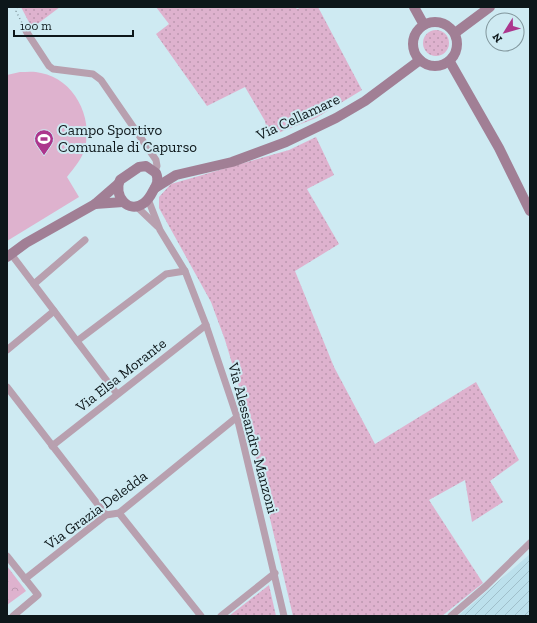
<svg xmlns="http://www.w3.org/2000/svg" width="537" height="623" viewBox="0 0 537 623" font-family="'Zilla Slab',serif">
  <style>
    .industrial { fill: url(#industrial-furrows) }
    .grass { fill: url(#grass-dots) }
    .park { fill: url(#park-crowns) }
    .pitch { fill: #deb2ce }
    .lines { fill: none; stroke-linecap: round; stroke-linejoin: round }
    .path { stroke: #7d9197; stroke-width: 1.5; stroke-dasharray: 1 3; stroke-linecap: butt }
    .street { stroke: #b8a0af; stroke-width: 7 }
    .secondary { stroke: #a17f95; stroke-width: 10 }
    .labels { text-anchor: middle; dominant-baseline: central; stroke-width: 4; stroke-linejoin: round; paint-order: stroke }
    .street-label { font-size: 15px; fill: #0d171a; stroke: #ceeaf2 }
    .poi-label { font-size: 15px; fill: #0d171a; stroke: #ceeaf2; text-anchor: start }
  </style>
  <defs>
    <pattern id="industrial-furrows" width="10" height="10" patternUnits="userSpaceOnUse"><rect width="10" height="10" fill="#bce0ec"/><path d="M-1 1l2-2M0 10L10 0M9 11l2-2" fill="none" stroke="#a0bfca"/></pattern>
    <pattern id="grass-dots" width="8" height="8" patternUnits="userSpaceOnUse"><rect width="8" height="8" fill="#deb2ce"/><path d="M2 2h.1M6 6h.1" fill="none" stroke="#bd98b0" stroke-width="1.8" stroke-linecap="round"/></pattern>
    <pattern id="park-crowns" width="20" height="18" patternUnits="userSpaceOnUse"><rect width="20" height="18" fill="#deb2ce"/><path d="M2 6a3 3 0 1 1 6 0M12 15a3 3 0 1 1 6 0" fill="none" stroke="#bd98b0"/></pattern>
  </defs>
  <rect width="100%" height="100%" fill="#ceeaf2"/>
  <path class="industrial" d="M530,554V616H458Z"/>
  <g class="grass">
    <path d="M21,7H60L32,28Z"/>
    <path d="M156,7H295L297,9L303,7H318L362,90L316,118L268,137L265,121L245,87L207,106L156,34L169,24Z"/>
    <circle cx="436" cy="43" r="13"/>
    <path d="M316,137L334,175L307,189L339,244L295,271L334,367L375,444L476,382L519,460L490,481L503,502L472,522L465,480L429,500L483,583L442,616H293L238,383L225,340L211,302L159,208V197L171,184L289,150Z"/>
    <path d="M269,585L276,616H229Z"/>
  </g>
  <path class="park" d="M7,566L26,591L7,605Z"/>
  <path class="pitch" d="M20,72C27,72 34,71 41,73C74,79 93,117 85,148C82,159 74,168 67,177L79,197L7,241V75Z"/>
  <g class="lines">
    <path class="path" d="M17,7L16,11L23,25"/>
    <g class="street">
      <path d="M26,31L49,66L53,69L93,74L101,80L156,160L157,166L155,171"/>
      <path d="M148,199L160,230L185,271L206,325L237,417L284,616"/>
      <path d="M136,206L157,226"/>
      <path d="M11,254L117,394"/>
      <path d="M34,284L85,240"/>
      <path d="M77,341L166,274L185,271"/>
      <path d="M7,350L54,311"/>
      <path d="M7,387L106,515"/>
      <path d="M52,446L206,325"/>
      <path d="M119,513L201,616"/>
      <path d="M7,556L38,595L13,616"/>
      <path d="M25,579L106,515L119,513L237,417"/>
      <path d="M221,616L275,573"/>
      <path d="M451,616L486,586L530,543"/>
    </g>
    <g class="secondary">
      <path d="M414,7L424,25"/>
      <circle cx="435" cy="44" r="22"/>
      <path d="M455,33L490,7"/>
      <path d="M450,62L499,148L530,211"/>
      <path d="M146,166L156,173C159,180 157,185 153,191C151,195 148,200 144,203C128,215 113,195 120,180L139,167Z"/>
      <path d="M155,188L176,175L232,162L286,142L336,118L365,101L420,60"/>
      <path d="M95,204L123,202"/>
      <path d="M7,257L26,243L95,204L118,184"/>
    </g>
  </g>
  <defs>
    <symbol id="stadium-pin" viewBox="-11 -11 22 30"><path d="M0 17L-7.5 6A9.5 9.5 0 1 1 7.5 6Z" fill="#ac368d" stroke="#ceeaf2"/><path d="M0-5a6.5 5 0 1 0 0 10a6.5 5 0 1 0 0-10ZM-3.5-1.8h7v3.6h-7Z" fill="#fff"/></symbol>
  </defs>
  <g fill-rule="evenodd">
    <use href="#stadium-pin" x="33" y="128" width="22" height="30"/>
  </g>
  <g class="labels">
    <g class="street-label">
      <text transform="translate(298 117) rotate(-25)">Via Cellamare</text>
      <text transform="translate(121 375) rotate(-38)">Via Elsa Morante</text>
      <text transform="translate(253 438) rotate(75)">Via Alessandro Manzoni</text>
      <text transform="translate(96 510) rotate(-36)">Via Grazia Deledda</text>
    </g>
    <g class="poi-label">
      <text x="58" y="130">Campo Sportivo<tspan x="58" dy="17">Comunale di Capurso</tspan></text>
    </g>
  </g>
  <rect width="537" height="623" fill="none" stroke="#0d171a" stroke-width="16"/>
  <g transform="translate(505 32) rotate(233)"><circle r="19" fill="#ceeaf2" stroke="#81969c"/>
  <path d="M0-3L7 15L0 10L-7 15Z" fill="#ac368d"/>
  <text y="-6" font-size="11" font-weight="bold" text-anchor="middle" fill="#0d171a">N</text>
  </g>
  <path d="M14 30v6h119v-6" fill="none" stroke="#0d171a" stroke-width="2"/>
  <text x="20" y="30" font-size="12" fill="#0d171a" stroke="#ceeaf2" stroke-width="3" paint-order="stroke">100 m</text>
</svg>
